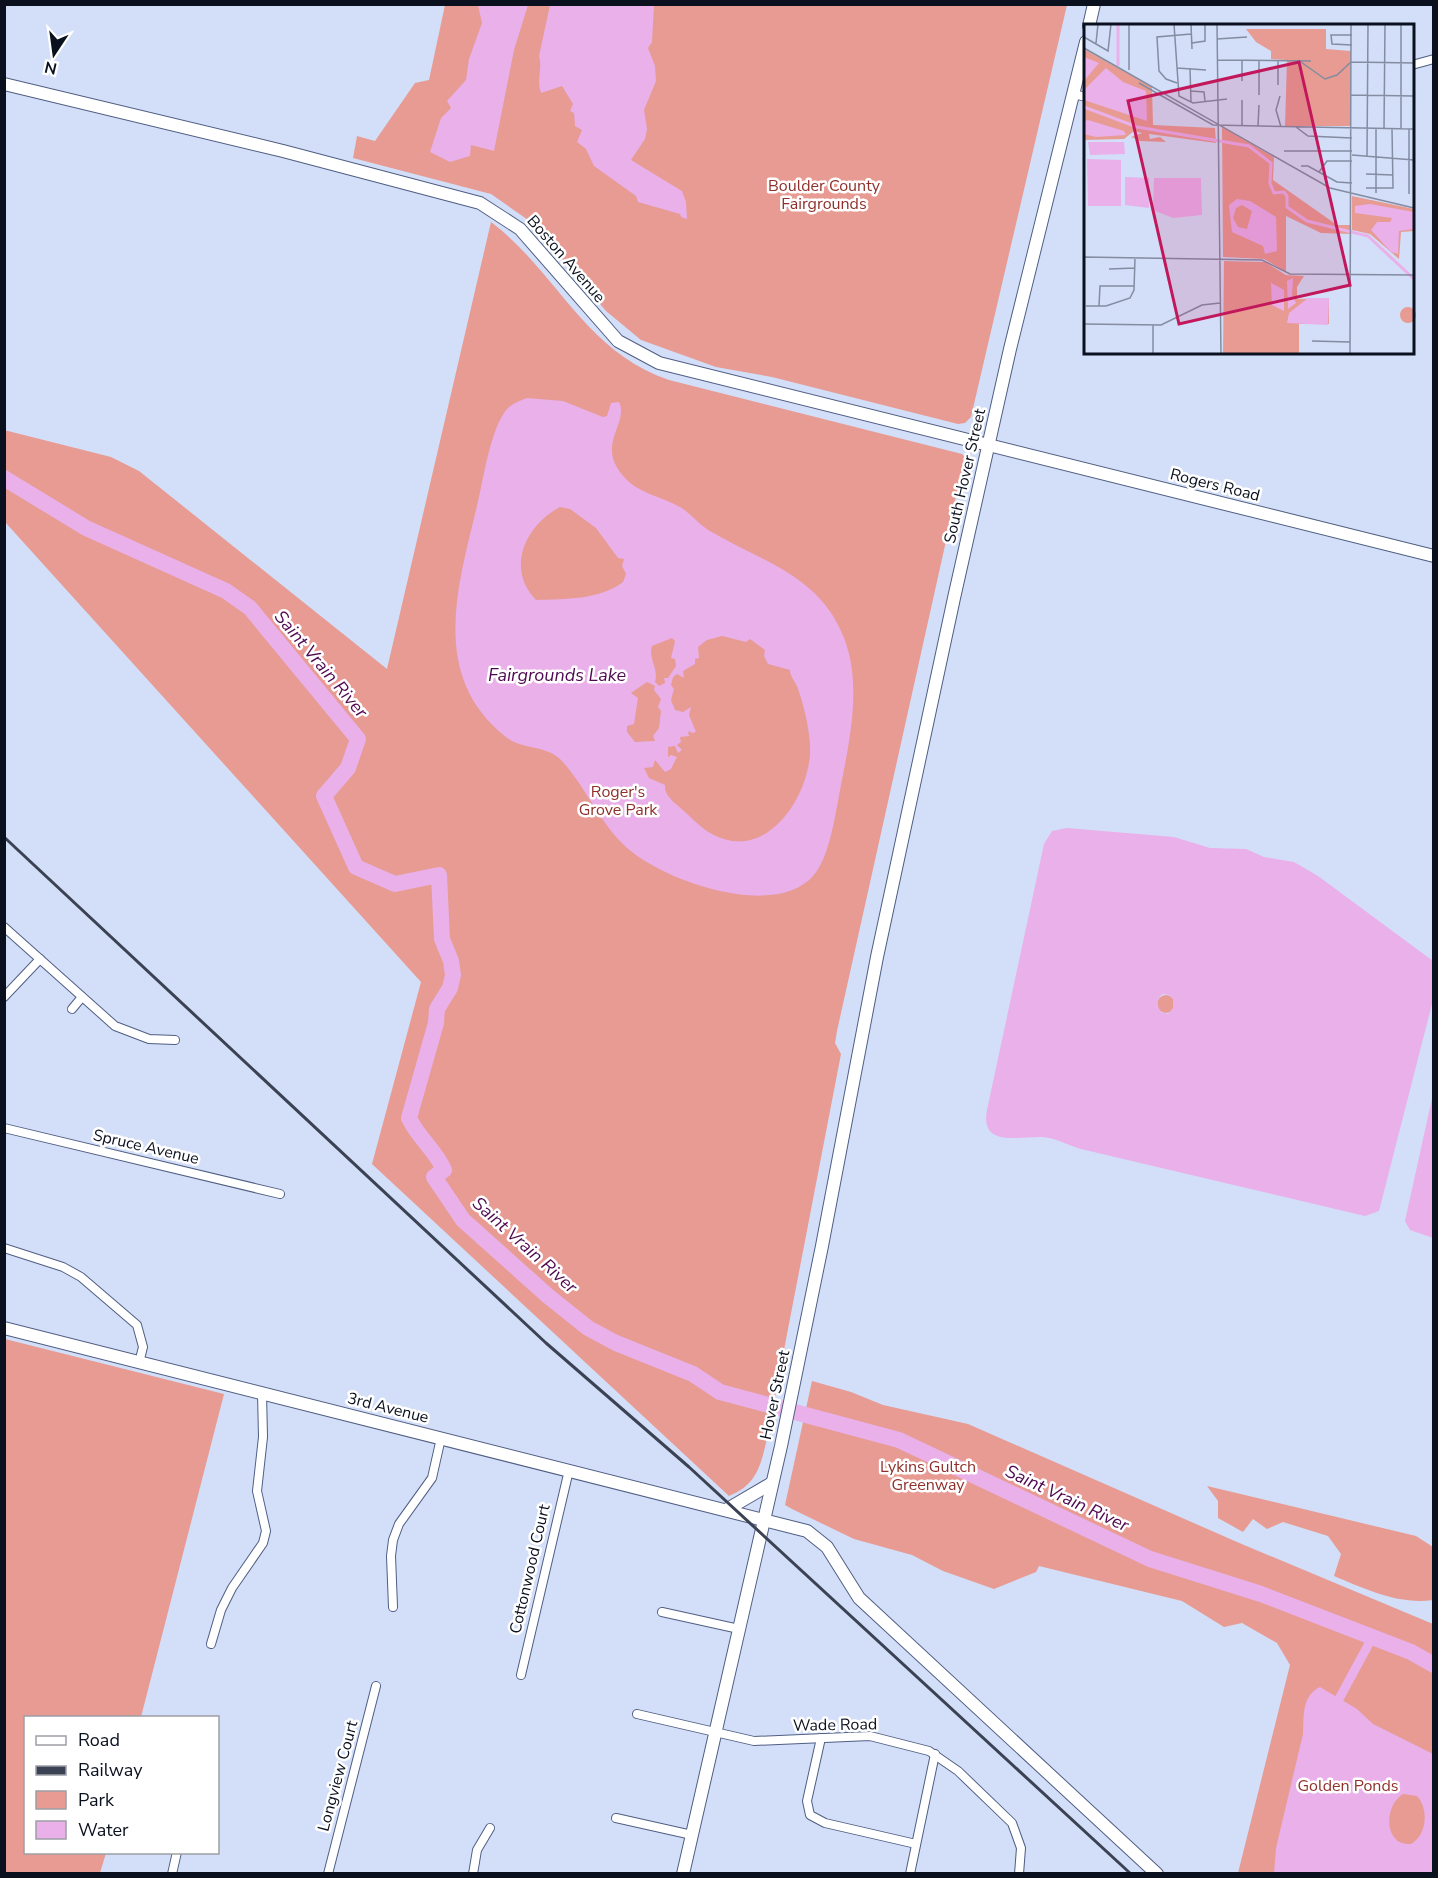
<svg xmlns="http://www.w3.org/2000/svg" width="1438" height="1878" viewBox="0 0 1438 1878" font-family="'Nunito Sans',sans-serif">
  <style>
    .green { fill: #e79b92 }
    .water { fill: #e9b0ea; fill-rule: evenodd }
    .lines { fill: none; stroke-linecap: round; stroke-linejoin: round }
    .canal { stroke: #e9b0ea; stroke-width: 9 }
    .river { stroke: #e9b0ea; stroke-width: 16 }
    .street-casing { stroke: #4f5e83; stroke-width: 10 }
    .secondary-casing { stroke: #4f5e83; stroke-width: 14 }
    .street { stroke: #fff; stroke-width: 8 }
    .secondary { stroke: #fff; stroke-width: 12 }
    .rail { stroke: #3b4253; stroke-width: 3 }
    .labels { text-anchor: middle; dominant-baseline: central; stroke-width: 5; stroke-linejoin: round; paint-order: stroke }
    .park-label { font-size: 16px; fill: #8f302b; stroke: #fff }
    .street-label { font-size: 16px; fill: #0a101e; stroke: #fff }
    .water-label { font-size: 18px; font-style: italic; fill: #4e0951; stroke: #fff }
    .inset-river { fill: none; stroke: #e9b0ea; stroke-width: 3 }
    .inset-road { fill: none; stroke: #838ca1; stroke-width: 1.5 }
    .view { fill: #c2185b; fill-opacity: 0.15; stroke: #c2185b; stroke-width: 3 }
    .inset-edge { fill: none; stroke: #0a101e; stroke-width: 3 }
  </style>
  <rect width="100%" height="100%" fill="#d3def8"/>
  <g class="green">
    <path d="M445,5H1067L971,417L965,423L958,424L772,377L716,367L641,340L606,311L531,222L491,194L353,158L357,136L375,141L415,83L429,80Z"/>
    <path d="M491,222C558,273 584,351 669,380L962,454L968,460H964L837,1031L835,1043L841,1054L767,1438C761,1465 757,1485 729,1496L372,1164L421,982L5,522L4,430L111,457L139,471L387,669Z"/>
    <circle cx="1166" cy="1004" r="9"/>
    <path d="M5,1339L224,1394L141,1717L26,1718V1852L106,1853L100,1873H5Z"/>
    <path d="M812,1381L851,1392L883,1405L968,1424L1237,1542L1433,1624V1873H1238L1290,1665L1277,1643L1242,1623L1224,1627L1182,1601L1039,1566L1036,1572L994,1589L943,1571L912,1555L854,1539L792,1509L785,1505Z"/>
    <path d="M1207,1486L1416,1536L1433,1547V1600C1399,1605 1365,1589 1334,1576L1341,1554L1328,1536L1283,1522L1267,1529L1253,1519L1243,1532L1218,1518V1501Z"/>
  </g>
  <g class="water">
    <path d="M478,5H528L514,50L494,151L471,145L470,156L450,162L430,152L441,118L451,108L447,101L466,80L469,59L482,23Z"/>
    <path d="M550,5H654L652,42L648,48L655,66L656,81L644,110L647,129L645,139L631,160L682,191L686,202L687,219L681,217L680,214L638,202L636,196L594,166L586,149L577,142L582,130L575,126L574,113L570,111L573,104L562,86L541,93C536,80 543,68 539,56Z"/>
    <path d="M527,398L563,401L603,417L607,416L611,403L619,402C629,423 598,442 620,472C635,493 658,495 678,506C690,512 698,524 710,531C762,562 820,575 844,638C862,684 850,739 841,785C836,810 830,858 813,876C774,920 663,881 626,847C599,822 586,787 561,760C547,745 522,750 506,737C430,677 457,589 476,510C483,484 490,425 509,407C514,403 521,400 527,398ZM560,507L570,509L596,528L618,558L624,559L622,566L626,574L623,582C599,600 565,599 536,600C505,568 526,525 560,507ZM722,636L746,642L750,639L765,650L764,656L768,664L790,670C790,676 794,680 797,686C804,705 811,734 810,754C807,800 765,863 712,834C701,828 694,820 685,812C677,804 664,797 665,785L649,778L644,768L653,767L655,760L665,772L671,769L677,757L671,755L668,757V747L675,746L678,753L682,750L677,745L681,742L680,737L690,736L688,734L689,731L692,733L696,732L689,715L691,707L683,712L675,710L671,700L674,689L671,685L673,677L677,674L684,678L683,671L695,664V659L699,658L698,647L707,640ZM672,638L675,641L671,658L675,659L676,666L668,678H664L665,683L659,686L655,682C659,669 648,658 652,646ZM647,682L655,686L654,690L661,699L658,707L661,711L659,728L653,736L655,741L635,742L627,732V726L634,724L638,698L631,693Z"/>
    <path d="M1067,828L1174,837L1210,848L1246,849L1264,857L1294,862L1318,876L1433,961V1000L1379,1211L1365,1216L1081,1149C1070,1146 1060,1140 1049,1138C1028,1133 979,1152 987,1110L1044,844L1052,831ZM1163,994L1169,995L1173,999V1008L1168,1014L1161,1012C1157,1007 1156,998 1163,994Z"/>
    <path d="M1433,1094V1238L1410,1230L1405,1221Z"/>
    <path d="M1320,1687L1357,1709L1373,1724L1433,1754V1873H1274L1276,1848L1303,1734C1304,1718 1301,1696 1320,1687ZM1403,1794L1417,1796C1429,1809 1427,1835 1411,1844C1383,1846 1384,1805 1403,1794Z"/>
  </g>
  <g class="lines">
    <path class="canal" d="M1339,1699L1372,1638"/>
    <path class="river" d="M4,478L86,528L226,591L250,608L358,739L348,768L324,796L356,867L395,884L439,875L442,939L451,961L453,975L450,988L437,1009L436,1023L409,1118C418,1138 435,1149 444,1170L434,1177L463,1220L548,1296L588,1328L616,1343L693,1374L720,1392L899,1440L1150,1559L1261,1594L1411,1652L1434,1665"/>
    <defs>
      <g id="street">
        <path d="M1412,65L1434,59"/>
        <path d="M1073,94L1086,97"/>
        <path d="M4,927L115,1026L149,1039L175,1040"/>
        <path d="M4,997L40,959"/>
        <path d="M72,1009L82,997"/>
        <path d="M4,1128L280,1194"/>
        <path d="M4,1248L63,1267L81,1277L137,1325L143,1347L139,1363"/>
        <path d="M393,1607L391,1556L393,1540L399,1524L432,1478L441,1438"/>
        <path d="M662,1612L739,1629"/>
        <path d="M211,1644L221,1610L232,1588L263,1543L266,1531L257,1491L263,1437L262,1393"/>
        <path d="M521,1675L569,1470"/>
        <path d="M637,1714L754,1741L870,1736L929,1751L958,1771L1012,1823L1021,1848L1019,1874"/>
        <path d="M821,1738L807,1801L810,1815L825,1823L916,1844"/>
        <path d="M616,1818L692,1835"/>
        <path d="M172,1874L177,1852"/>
        <path d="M328,1874L376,1686"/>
        <path d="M473,1874L477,1850L490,1828"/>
        <path d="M910,1874L935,1754"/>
      </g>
      <g id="secondary">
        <path d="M1089,26L1094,4"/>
        <path d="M4,84L283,151L480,203L520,229L618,341L659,363L1434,556"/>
        <path d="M4,1328L807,1531L827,1547L859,1598L1157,1874"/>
        <path d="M726,1510L772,1483"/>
        <path d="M683,1874L781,1446L822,1246L877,957L954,598L1010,349L1086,42"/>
      </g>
    </defs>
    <use href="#street" class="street-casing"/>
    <use href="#secondary" class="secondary-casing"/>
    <use href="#street" class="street"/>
    <use href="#secondary" class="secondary"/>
    <path class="rail" d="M4,837L546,1343L689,1467L1131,1874"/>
  </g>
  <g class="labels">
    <g class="park-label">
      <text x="824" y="186">Boulder County<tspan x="824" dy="18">Fairgrounds</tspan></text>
      <text x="618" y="792">Roger's<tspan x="618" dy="18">Grove Park</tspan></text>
      <text x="928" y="1467">Lykins Gultch<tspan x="928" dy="18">Greenway</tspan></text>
      <text x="1348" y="1786">Golden Ponds</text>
    </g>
    <g class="street-label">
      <text transform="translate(566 259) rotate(49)">Boston Avenue</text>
      <text transform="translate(965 476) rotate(-77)">South Hover Street</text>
      <text transform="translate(1215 485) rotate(14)">Rogers Road</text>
      <text transform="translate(146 1147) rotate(13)">Spruce Avenue</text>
      <text transform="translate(775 1395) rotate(-78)">Hover Street</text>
      <text transform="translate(388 1408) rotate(14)">3rd Avenue</text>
      <text transform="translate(530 1569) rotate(-77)">Cottonwood Court</text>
      <text transform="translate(835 1725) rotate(-1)">Wade Road</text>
      <text transform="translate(338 1776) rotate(-75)">Longview Court</text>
    </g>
    <g class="water-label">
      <text transform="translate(321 664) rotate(50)">Saint Vrain River</text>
      <text x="557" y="675">Fairgrounds Lake</text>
      <text transform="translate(525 1245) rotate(42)">Saint Vrain River</text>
      <text transform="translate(1067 1498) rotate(25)">Saint Vrain River</text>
    </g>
  </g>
  <g transform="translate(1084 24)">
    <rect width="330" height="330" fill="#d3def8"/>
    <path d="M162,5H242V25L267,27L266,102H201L203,36L187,35V27L172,18ZM0,25L68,63L69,101L131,104L132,119L65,110L66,115L76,113L82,118L56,117L47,113L58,109L50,107L40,115L0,116ZM138,103L190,133L189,156L253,201H267V210L237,209L202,192V248L180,235L139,233ZM268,172L330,185V207L317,208L315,235L286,210L268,206ZM140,237L181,238L202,251L220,252L213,263V275L245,274V300H215V330H139ZM316 291a8 8 0 1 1 16 0a8 8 0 1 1-16 0Z" fill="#e79b92"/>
    <path d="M0,33L15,39L0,57ZM22,44L39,58L62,67L63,97L0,76V66ZM4,96L40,107L42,111L12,113L0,110V97ZM4,118H40L41,130L6,131ZM3,135L37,136V182H4ZM41,153L65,154V184L41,181ZM70,154H117L118,191L89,194L69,186ZM153,175L166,177L192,193L193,227L181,230L179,222L148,208L145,181ZM158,181L168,187L163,205L154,203L149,194L152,184ZM286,180L330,188V205L315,207L314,230L307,228L287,206L293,198H306L308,194L271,189V182ZM178,254L200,266V287L188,281L187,259ZM209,254L208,271L212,279L204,285L203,257ZM224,274H245L244,301L203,299L205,289Z" fill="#e9b0ea" fill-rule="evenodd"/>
    <path class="inset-river" d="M34,0V42M0,83L53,103L165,122L187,139L186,159L190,169L200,168L203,172V183L223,197L284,212L330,255"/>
    <path class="inset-road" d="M45,0V46M90,0L95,72L109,79L143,75M107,0L108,25M133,0L137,330M0,13L24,27L27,0M133,15L163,13M12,19L14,0M108,19L121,17V0M268,21L248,20L247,11H268M0,24L246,164L330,184M133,36L227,37M214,36L241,55L253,51L267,38L330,39M317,39V0M93,44L122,46M106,44L107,78M158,57V36M55,59L129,101L330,105M93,59L82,55L75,47L73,13L107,10M194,61V36M107,67L120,68L121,77M175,71V36M267,71L330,72M196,72L192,86L197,103M158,102V76M174,102L175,81M212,103L224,112L268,114M300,105L301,0M317,105V39M200,127H268M268,131L330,136M283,132L284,0M217,142H224L253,158L268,159M235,148L243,137H268M282,150L309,151M282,164H309L308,105M292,169V104M325,170V105M0,233L178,236L206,250L330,251M25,245L51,244M0,258V233M2,282H22L46,274L50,266L51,234M15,282L16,262H50M0,300L77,301L118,281L136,279M228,317L266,318M69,330V301M266,330L267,0"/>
    <path class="view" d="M215,38L266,261L95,300L44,77Z"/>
    <rect width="330" height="330" class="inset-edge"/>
  </g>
  <rect width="1438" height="1878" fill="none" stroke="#0a101e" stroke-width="12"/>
  <rect x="24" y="1716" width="195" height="138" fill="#ffffff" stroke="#9d9fa5" stroke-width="1.5"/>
  <rect x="36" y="1736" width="30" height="9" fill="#ffffff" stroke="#9d9fa5" stroke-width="1.5"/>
  <text x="78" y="1746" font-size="18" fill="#0a101e">Road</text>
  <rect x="36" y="1766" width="30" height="9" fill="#3b4253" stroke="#9d9fa5" stroke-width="1.5"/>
  <text x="78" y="1776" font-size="18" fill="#0a101e">Railway</text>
  <rect x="36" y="1791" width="30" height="18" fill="#e79b92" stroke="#9d9fa5" stroke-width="1.5"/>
  <text x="78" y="1806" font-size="18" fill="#0a101e">Park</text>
  <rect x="36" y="1821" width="30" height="18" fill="#e9b0ea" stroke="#9d9fa5" stroke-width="1.5"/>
  <text x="78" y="1836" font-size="18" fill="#0a101e">Water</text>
  <g transform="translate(54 54) rotate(193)" stroke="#ffffff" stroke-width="4.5" paint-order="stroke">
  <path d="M0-4.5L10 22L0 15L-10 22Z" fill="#0a101e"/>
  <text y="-9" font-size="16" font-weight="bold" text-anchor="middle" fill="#0a101e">N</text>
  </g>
</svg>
